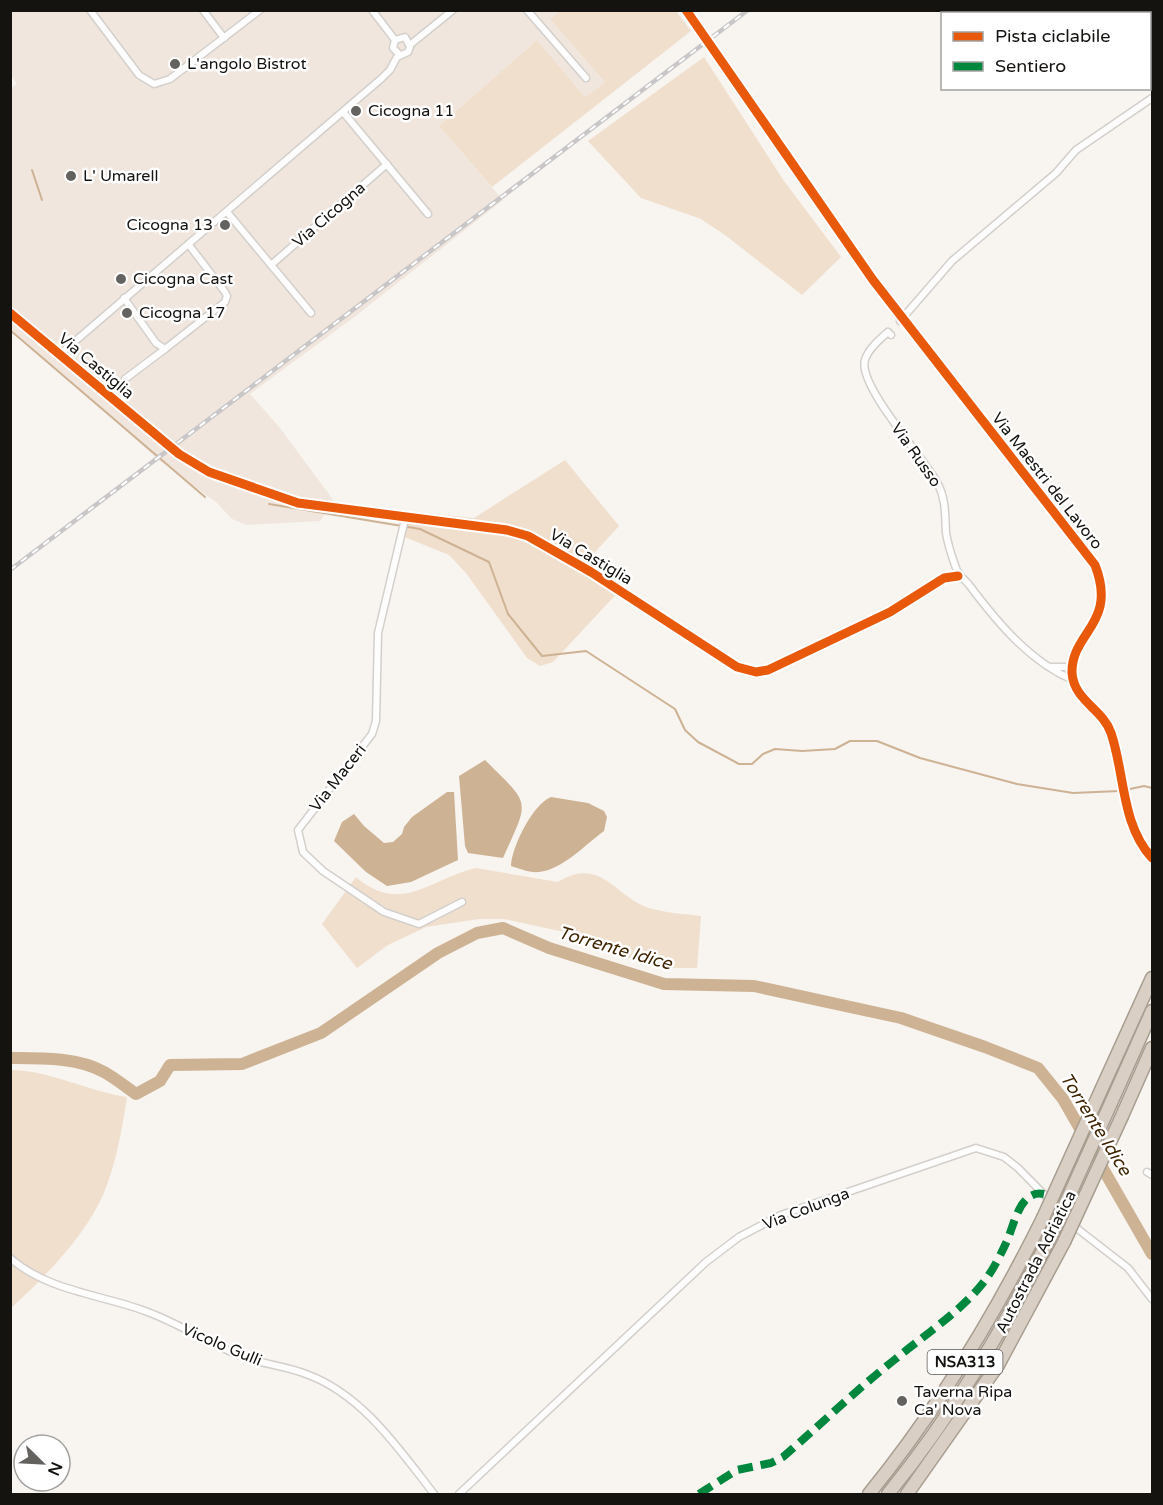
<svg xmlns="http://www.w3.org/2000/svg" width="1163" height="1505" viewBox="0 0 1163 1505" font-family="'Varela Round',sans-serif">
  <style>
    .built { fill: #f0e6dd }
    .green { fill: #f0dfcd }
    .water { fill: #cdb293 }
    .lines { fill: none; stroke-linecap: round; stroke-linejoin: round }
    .stream { stroke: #cdb293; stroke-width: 2 }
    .river { stroke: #cdb293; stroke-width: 12 }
    .street-tunnel { stroke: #d6d2ce; stroke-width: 6; stroke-dasharray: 6 3; stroke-linecap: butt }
    .secondary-tunnel { stroke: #d6d2ce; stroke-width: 9; stroke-dasharray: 9 4.5; stroke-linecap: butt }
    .street-casing { stroke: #d3d0cc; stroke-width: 9 }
    .secondary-casing { stroke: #d3d0cc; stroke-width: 12 }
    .highway-casing { stroke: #a79d8f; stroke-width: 15 }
    .street { stroke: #fefdfd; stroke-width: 6 }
    .secondary { stroke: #f3f0ec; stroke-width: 9 }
    .highway { stroke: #d9cfc5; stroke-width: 12 }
    .rail-casing { stroke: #c8c6c6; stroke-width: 4.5 }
    .rail { stroke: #fff; stroke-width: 2; stroke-dasharray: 7; stroke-linecap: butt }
    .highway-bridge-casing { stroke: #a79d8f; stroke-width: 15; stroke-linecap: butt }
    .highway-bridge { stroke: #d9cfc5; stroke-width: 12 }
    .quiet { stroke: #00873e; stroke-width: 8; stroke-dasharray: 15 8; stroke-linecap: butt }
    .cycleway-casing { stroke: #fff; stroke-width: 13 }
    .cycleway { stroke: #e8590c; stroke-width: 9 }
    .poi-dot { fill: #64625e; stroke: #fff; stroke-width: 2 }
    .labels { text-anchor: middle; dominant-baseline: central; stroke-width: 5; stroke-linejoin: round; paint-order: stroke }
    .shield { fill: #fff; stroke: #5b5a58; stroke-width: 1.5 }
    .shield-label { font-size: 15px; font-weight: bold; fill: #151310 }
    .poi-label { font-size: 16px; fill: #151310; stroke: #fff; text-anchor: start }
    .street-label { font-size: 16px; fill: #151310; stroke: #fff }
    .water-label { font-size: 18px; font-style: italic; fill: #3f2502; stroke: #fff }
  </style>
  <rect width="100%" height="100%" fill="#f8f4f0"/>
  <path class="built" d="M10,11H560L550,19L605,82L585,97L537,40L439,126L503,200L353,318L250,394L280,428L334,501L320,521L247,525L232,519L217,503L160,461L11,329L10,89L17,84L11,75Z"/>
  <g class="green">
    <path d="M560,11H676L691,31L492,187L439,126L537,40L585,97L605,82L550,19Z"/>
    <path d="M704,57L784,181L841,257L802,295L725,235L701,219L641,198L588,141Z"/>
    <path d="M565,460L619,526L583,565L621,589L553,662L540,666L527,658L466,573L449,555L402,536L404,522L415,512L474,518Z"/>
    <path d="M476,868L558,882C601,855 616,898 649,908C666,913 684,914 701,916L697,968H659L639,963L596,941L578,935L504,919H479L426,927L388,945L357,968L322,924L356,877C401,916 431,878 476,868Z"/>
    <path d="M11,1070C52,1071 87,1091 127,1097C122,1130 116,1164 103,1195C85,1236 43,1279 11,1308Z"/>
  </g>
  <g class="water">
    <path d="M485,760C531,806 530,798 503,858L468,853L465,846L459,776Z"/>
    <path d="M447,792H454L458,860L411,882L387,886L366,872L334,841L342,822L354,814L364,826L384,843L393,842L402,834L404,827L412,817Z"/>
    <path d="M551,797L588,803L604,811L607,817L604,831C586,844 562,870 539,872C530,873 520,869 511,866C512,846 533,804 551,797Z"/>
  </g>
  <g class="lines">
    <g class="stream">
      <path d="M32,170L42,200"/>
      <path d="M10,330L205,497"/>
      <path d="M269,504L420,529L489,562L508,614L542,656L586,651L675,709L685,730L698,742L739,764H752L763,754L775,749L802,751L835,749L850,741H877L920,758L1017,784L1073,793L1119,791"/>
      <path d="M1130,789L1144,786L1152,788"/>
    </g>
    <path class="river" d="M10,1058C40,1058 78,1057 104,1072C115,1078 126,1087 136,1094L160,1081L170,1065L242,1064L321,1033L438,953L477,933L503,928L549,948L664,984L754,986L901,1018L985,1047L1038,1068L1063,1099L1152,1254"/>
    <path class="street-tunnel" d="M162,441L179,454"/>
    <path class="secondary-tunnel" d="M693,20L716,54"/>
    <defs>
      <g id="street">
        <path d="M90,10L139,75L154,84L170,79L260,10"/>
        <path d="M203,10L224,38"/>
        <path d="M372,10L395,40"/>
        <path d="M527,10L586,78"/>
        <path d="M395,40L393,48L399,54"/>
        <path d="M411,44L453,10"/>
        <path d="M343,112L428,214"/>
        <path d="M227,212L311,313"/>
        <path d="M271,265L387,164"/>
        <path d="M124,298L156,343L165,349L225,302L227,296L225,292L189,245"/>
        <path d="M10,313L162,441"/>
        <path d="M900,321L952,261L1056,173L1076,150L1152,98"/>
        <path d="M891,335L888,332C880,339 868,349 865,360C857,385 925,459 938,484C946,500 945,515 946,533C948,545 952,557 956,568C958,576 965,579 970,586C997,622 1030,662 1073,680"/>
        <path d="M59,355L382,78L390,70L397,57L408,52L410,47L405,37L395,40"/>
        <path d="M125,379L165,349"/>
        <path d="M179,454L209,472L298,503L507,530L528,536L591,572L737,667L756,672L768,670L890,612L944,578L958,576"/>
        <path d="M405,519L378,633L376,721L372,734L298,830L303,852L323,871L384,912L419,924L462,902"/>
        <path d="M1050,667H1073"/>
        <path d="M1147,1172L1152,1175"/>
        <path d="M10,1258C48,1291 99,1294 145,1311C176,1322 205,1341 236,1354C258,1364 283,1365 306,1374C362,1394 399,1449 434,1494"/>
        <path d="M459,1494L706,1262L739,1237L781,1215L976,1148L1004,1157L1018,1168L1079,1230L1128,1268L1152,1299"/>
      </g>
      <g id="secondary">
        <path d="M686,10L693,20"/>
        <path d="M716,54L873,280L1095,565C1118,624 1071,632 1072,673C1074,701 1103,709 1111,733C1125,774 1121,824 1152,858"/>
      </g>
      <g id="highway">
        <path d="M1102,1088L1152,978"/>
        <path d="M1111,1103L1152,1011"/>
        <path d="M1122,1116L1152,1048"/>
        <path d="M869,1494C938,1409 994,1317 1043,1218"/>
        <path d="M888,1494C955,1412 1007,1323 1054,1229"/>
        <path d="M907,1494L998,1365L1064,1242"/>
      </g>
    </defs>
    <use href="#street" class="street-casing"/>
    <use href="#secondary" class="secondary-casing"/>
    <use href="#highway" class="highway-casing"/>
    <use href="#street" class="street"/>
    <use href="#secondary" class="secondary"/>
    <use href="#highway" class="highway"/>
    <defs>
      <path id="rail" d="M10,570L748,10"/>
    </defs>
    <use href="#rail" class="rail-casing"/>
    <use href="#rail" class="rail"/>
    <defs>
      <g id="highway-bridge">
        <path d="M1043,1218L1102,1088"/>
        <path d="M1054,1229L1111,1103"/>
        <path d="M1064,1242L1122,1116"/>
      </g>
    </defs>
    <use href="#highway-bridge" class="highway-bridge-casing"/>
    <use href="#highway-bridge" class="highway-bridge"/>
    <path class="quiet" d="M699,1494L737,1470L771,1463L783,1457C820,1425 855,1391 893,1361C923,1336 959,1313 983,1283C992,1272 1000,1256 1006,1243C1014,1227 1019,1189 1044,1194"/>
    <defs>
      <g id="cycleway">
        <path d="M686,10L873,280L1095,565C1118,624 1071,632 1072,673C1074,701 1103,709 1111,733C1125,774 1121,824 1152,858"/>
        <path d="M10,313L179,454L209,472L298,503L507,530L528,536L591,572L737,667L756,672L768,670L890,612L944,578L958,576"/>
      </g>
    </defs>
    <use href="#cycleway" class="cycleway-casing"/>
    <use href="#cycleway" class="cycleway"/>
  </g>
  <g class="poi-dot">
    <circle cx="175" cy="64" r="6"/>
    <circle cx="356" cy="111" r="6"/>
    <circle cx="71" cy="176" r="6"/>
    <circle cx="225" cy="225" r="6"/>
    <circle cx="121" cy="279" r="6"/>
    <circle cx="127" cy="313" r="6"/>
    <circle cx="902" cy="1401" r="6"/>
  </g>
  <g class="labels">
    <rect class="shield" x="927.5" y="1350" width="75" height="24" rx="4.5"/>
    <g class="shield-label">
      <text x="965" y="1362">NSA313</text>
    </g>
    <g class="poi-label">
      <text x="187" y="64">L'angolo Bistrot</text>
      <text x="368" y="111">Cicogna 11</text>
      <text x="83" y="176">L' Umarell</text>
      <text x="213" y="225" text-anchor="end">Cicogna 13</text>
      <text x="133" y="279">Cicogna Cast</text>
      <text x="139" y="313">Cicogna 17</text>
      <text x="914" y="1392">Taverna Ripa<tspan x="914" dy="18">Ca' Nova</tspan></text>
    </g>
    <g class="street-label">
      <text transform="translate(329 215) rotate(-41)">Via Cicogna</text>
      <text transform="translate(96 366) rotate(40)">Via Castiglia</text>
      <text transform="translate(916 455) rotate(55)">Via Russo</text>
      <text transform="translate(1047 481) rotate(52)">Via Maestri del Lavoro</text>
      <text transform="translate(591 557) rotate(31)">Via Castiglia</text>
      <text transform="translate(338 778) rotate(-52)">Via Maceri</text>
      <text transform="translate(806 1209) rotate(-21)">Via Colunga</text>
      <text transform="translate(1036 1262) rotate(-63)">Autostrada Adriatica</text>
      <text transform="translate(222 1345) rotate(23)">Vicolo Gulli</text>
    </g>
    <g class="water-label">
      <text transform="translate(615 948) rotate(16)">Torrente Idice</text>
      <text transform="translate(1096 1124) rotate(58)">Torrente Idice</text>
    </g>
  </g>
  <rect width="1163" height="1505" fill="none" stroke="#151310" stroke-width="24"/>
  <rect x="941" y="12" width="210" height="78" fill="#ffffff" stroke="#a1a19f" stroke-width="1.5"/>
  <rect x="953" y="32" width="30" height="9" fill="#e8590c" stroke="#a1a19f" stroke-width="1.5"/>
  <text x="995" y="42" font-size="18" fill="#151310">Pista ciclabile</text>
  <rect x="953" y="62" width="30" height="9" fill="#00873e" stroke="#a1a19f" stroke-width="1.5"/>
  <text x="995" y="72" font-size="18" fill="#151310">Sentiero</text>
  <g transform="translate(42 1463) rotate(114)"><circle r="28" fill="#ffffff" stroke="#a1a19f" stroke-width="1.5"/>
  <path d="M0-4.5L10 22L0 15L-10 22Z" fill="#64625e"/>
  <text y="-9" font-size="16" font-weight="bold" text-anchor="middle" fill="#151310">N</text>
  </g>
</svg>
